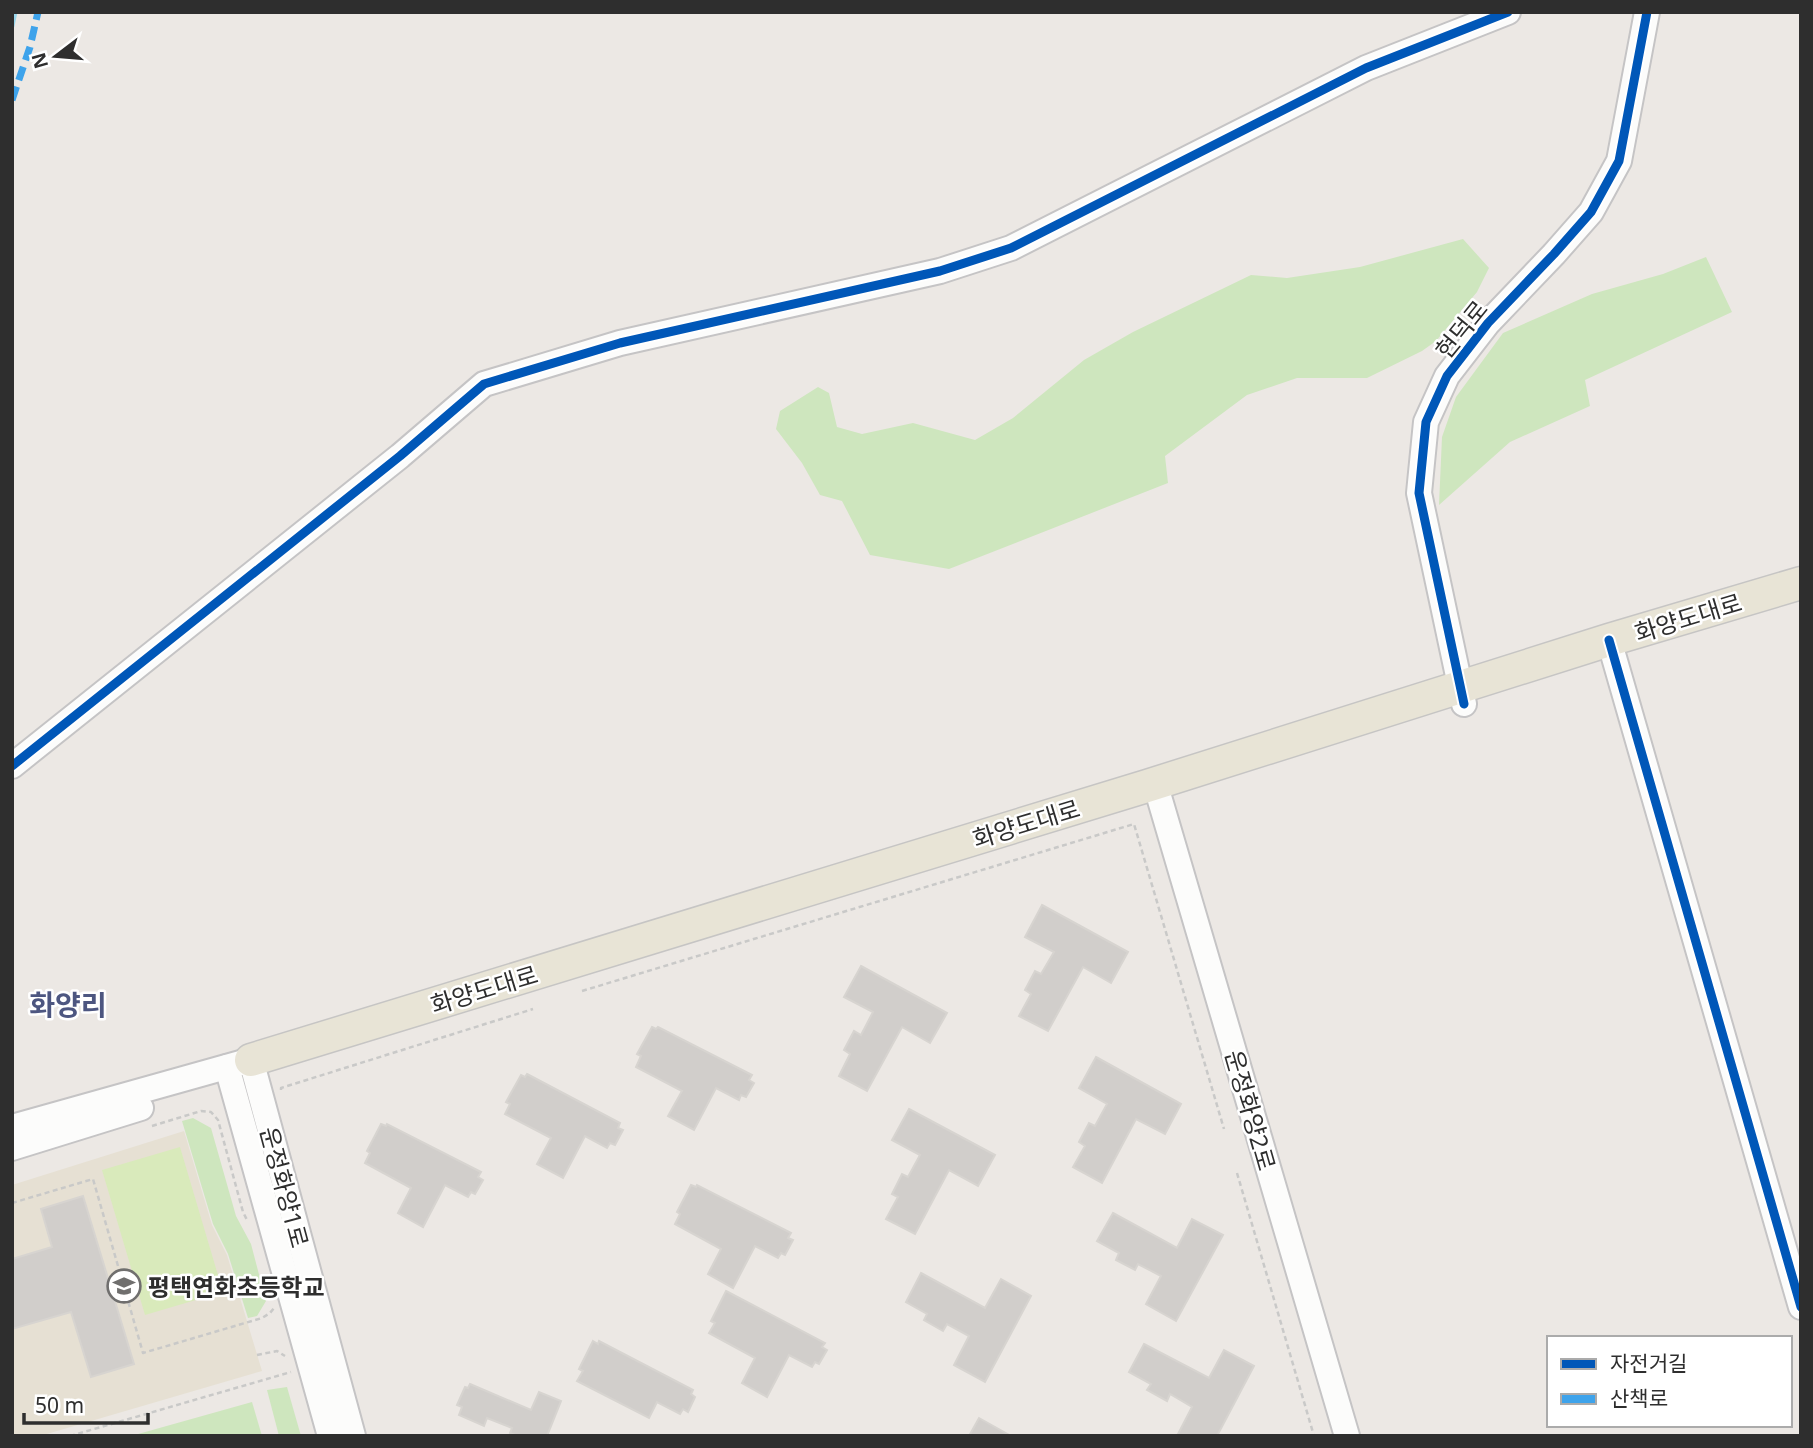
<svg xmlns="http://www.w3.org/2000/svg" width="1813" height="1448" viewBox="0 0 1813 1448" font-family="'Noto Sans','Noto Sans KR',sans-serif">
  <style>
    .education { fill: #e6e0d3 }
    .green { fill: #cee6be }
    .pitch { fill: #d9eabb }
    .lines { fill: none; stroke-linecap: round; stroke-linejoin: round }
    .stream { stroke: #99d6ec; stroke-width: 5 }
    .building { fill: #d1cecb; stroke: #d7d4d0; stroke-width: 2 }
    .minor-casing { stroke: #c5c4c5; stroke-width: 28 }
    .major-casing { stroke: #c6c5c4; stroke-width: 35 }
    .path { stroke: #c9c9c8; stroke-width: 2.5; stroke-dasharray: 5 3.5; stroke-linecap: butt }
    .minor { stroke: #fcfcfb; stroke-width: 24 }
    .major { stroke: #e8e4d6; stroke-width: 32 }
    .quiet { stroke: #3ea3eb; stroke-width: 7; stroke-dasharray: 14 7; stroke-linecap: butt }
    .cycleway-casing { stroke: #fff; stroke-width: 13 }
    .cycleway { stroke: #0057b8; stroke-width: 9 }
    .labels { text-anchor: middle; dominant-baseline: central; stroke-width: 5; stroke-linejoin: round; paint-order: stroke }
    .street-label { font-size: 24px; fill: #2e2e2e; stroke: #fff }
    .poi-label { font-size: 24px; font-weight: bold; fill: #2e2e2e; stroke: #fff; text-anchor: start }
    .quarter-label { font-size: 28px; font-weight: bold; fill: #4d5680; stroke: #fff }
  </style>
  <rect width="100%" height="100%" fill="#ece8e4"/>
  <path class="education" d="M184,1131L212,1225L227,1255L262,1371L40,1436H12V1185Z"/>
  <g class="green">
    <path d="M1463,239L1489,268L1477,292L1436,341L1422,351L1367,378H1297L1247,395L1165,456L1168,483L949,569L870,555L842,501L820,495L802,463L776,429L780,411L818,387L829,393L837,427L862,434L913,423L975,440L1013,418L1084,360L1133,332L1251,275L1287,278L1360,267Z"/>
    <path d="M1706,257L1732,312L1585,380L1590,406L1510,442L1439,505L1442,437L1456,397L1503,333L1592,294L1663,274Z"/>
    <path d="M193,1118L211,1128L236,1216L251,1244L266,1301L257,1316L248,1318L228,1254L213,1224L182,1121Z"/>
    <path d="M287,1387L301,1436H279L267,1390Z"/>
    <path d="M252,1402L262,1436H131Z"/>
  </g>
  <path class="pitch" d="M180,1147L223,1292L145,1315L102,1170Z"/>
  <g class="lines">
    <path class="stream" d="M12,26L15,12"/>
  </g>
  <g class="building">
    <path d="M1042,905L1128,952L1111,983L1083,967L1048,1031L1019,1016L1031,994L1025,990L1035,971L1041,974L1054,952L1025,937Z"/>
    <path d="M861,966L947,1013L930,1043L902,1027L867,1091L839,1076L850,1054L844,1050L854,1031L861,1035L873,1012L844,997Z"/>
    <path d="M652,1027L656,1029L658,1027L752,1075L749,1080L754,1083L746,1097L741,1095L739,1100L716,1088L694,1130L668,1116L682,1091L636,1067L641,1056L637,1054Z"/>
    <path d="M1096,1057L1181,1104L1165,1134L1136,1119L1102,1183L1073,1167L1085,1146L1079,1142L1089,1123L1095,1126L1107,1104L1079,1088Z"/>
    <path d="M527,1074L620,1123L618,1128L623,1130L615,1145L610,1143L607,1148L585,1136L563,1178L537,1164L551,1138L505,1114L510,1104L506,1102L521,1075L525,1077Z"/>
    <path d="M909,1109L995,1155L978,1186L949,1170L915,1234L886,1219L898,1197L892,1194L902,1174L908,1177L920,1155L892,1140Z"/>
    <path d="M381,1124L386,1126L387,1124L481,1172L478,1177L483,1180L475,1194L471,1192L468,1197L445,1185L423,1227L398,1213L411,1188L365,1163L370,1153L367,1151Z"/>
    <path d="M691,1185L696,1187L697,1185L791,1233L788,1238L793,1240L785,1255L781,1253L778,1258L755,1246L733,1288L708,1274L721,1249L675,1224L680,1214L677,1212Z"/>
    <path d="M83,1196L134,1364L91,1377L71,1312L12,1329V1259L52,1247L41,1209Z"/>
    <path d="M1113,1213L1177,1248L1192,1219L1223,1235L1176,1321L1146,1304L1161,1276L1138,1264L1135,1270L1116,1260L1119,1253L1097,1241Z"/>
    <path d="M921,1273L985,1308L1001,1279L1031,1296L985,1382L954,1365L969,1336L947,1324L943,1331L924,1320L927,1314L906,1302Z"/>
    <path d="M726,1291L825,1343L822,1347L827,1350L819,1364L815,1362L812,1367L789,1355L767,1397L742,1383L755,1358L709,1333L715,1323L711,1321Z"/>
    <path d="M593,1341L598,1344L599,1341L693,1390L691,1394L695,1397L688,1412L683,1409L680,1414L657,1402L649,1418L577,1381L583,1371L579,1369Z"/>
    <path d="M1144,1344L1209,1378L1224,1350L1254,1366L1217,1436H1177L1192,1407L1170,1394L1167,1401L1147,1390L1151,1384L1129,1372Z"/>
    <path d="M470,1384L531,1410L539,1392L561,1401L547,1436H517L510,1433L512,1428L487,1418L484,1426L459,1415L462,1407L457,1405L465,1387L468,1388Z"/>
    <path d="M979,1418L1011,1436H969Z"/>
  </g>
  <g class="lines">
    <defs>
      <g id="minor">
        <path d="M1609,640L1801,1307"/>
        <path d="M1464,704L1419,493L1426,422L1447,376L1488,323L1554,254L1591,212L1619,161L1647,12"/>
        <path d="M12,766L400,456L484,384L620,343L940,271L1011,248L1366,68L1508,12"/>
        <path d="M1155,783L1347,1436"/>
        <path d="M227,1067L330,1436"/>
        <path d="M12,1127L251,1060L353,1436"/>
        <path d="M12,1148L141,1108"/>
      </g>
      <path id="major" d="M251,1060L1147,786L1609,640L1801,583"/>
    </defs>
    <use href="#minor" class="minor-casing"/>
    <use href="#major" class="major-casing"/>
    <g class="path">
      <path d="M582,991L1134,824L1224,1129"/>
      <path d="M281,1090V1088L533,1009"/>
      <path d="M152,1126L201,1111L211,1112L218,1120L243,1212L248,1222"/>
      <path d="M1237,1173L1314,1436"/>
      <path d="M12,1203L93,1179L143,1353L262,1318L270,1313L274,1308"/>
      <path d="M257,1355L277,1351L285,1356"/>
      <path d="M70,1436L291,1372"/>
    </g>
    <use href="#minor" class="minor"/>
    <use href="#major" class="major"/>
    <path class="quiet" d="M12,100L30,47L38,12"/>
    <defs>
      <g id="cycleway">
        <path d="M1609,640L1801,1307"/>
        <path d="M1464,704L1419,493L1426,422L1447,376L1488,323L1554,254L1591,212L1619,161L1647,12"/>
        <path d="M12,766L400,456L484,384L620,343L940,271L1011,248L1366,68L1508,12"/>
      </g>
    </defs>
    <use href="#cycleway" class="cycleway-casing"/>
    <use href="#cycleway" class="cycleway"/>
  </g>
  <defs>
    <symbol id="school-ring" viewBox="-11 -11 22 22"><circle r="9.5" fill="#fff" stroke="#706f6e" stroke-width="1.5"/><path d="M0-5L7-2L0 1L-7-2ZM-4 1L0 2.5L4 1V4Q0 6-4 4Z" fill="#706f6e"/></symbol>
  </defs>
  <g fill-rule="evenodd">
    <use href="#school-ring" x="105" y="1267" width="38" height="38"/>
  </g>
  <g class="labels">
    <g class="street-label">
      <text transform="translate(1461 329) rotate(-51)">현덕로</text>
      <text transform="translate(1688 617) rotate(-17)">화양도대로</text>
      <text transform="translate(1026 823) rotate(-17)">화양도대로</text>
      <text transform="translate(484 989) rotate(-17)">화양도대로</text>
      <text transform="translate(1251 1110) rotate(74)">운정화양2로</text>
      <text transform="translate(285 1187) rotate(75)">운정화양1로</text>
    </g>
    <g class="poi-label">
      <text x="148" y="1286">평택연화초등학교</text>
    </g>
    <g class="quarter-label">
      <text x="68" y="1004">화양리</text>
    </g>
  </g>
  <rect width="1813" height="1448" fill="none" stroke="#2e2e2e" stroke-width="28"/>
  <rect x="1547" y="1336" width="245" height="91" fill="#ffffff" stroke="#ababab" stroke-width="2"/>
  <rect x="1561" y="1359" width="35" height="10" fill="#0057b8" stroke="#ababab" stroke-width="2"/>
  <text x="1610" y="1371" font-size="21" fill="#2e2e2e">자전거길</text>
  <rect x="1561" y="1394" width="35" height="10" fill="#3ea3eb" stroke="#ababab" stroke-width="2"/>
  <text x="1610" y="1406" font-size="21" fill="#2e2e2e">산책로</text>
  <g transform="translate(56 56) rotate(254)" stroke="#ffffff" stroke-width="5" paint-order="stroke">
  <path d="M0-5L12 26L0 18L-12 26Z" fill="#2e2e2e"/>
  <text y="-10" font-size="19" font-weight="bold" text-anchor="middle" fill="#2e2e2e">N</text>
  </g>
  <path d="M24 1413v10h124v-10" fill="none" stroke="#2e2e2e" stroke-width="3.5"/>
  <text x="35" y="1413" font-size="21" fill="#2e2e2e" stroke="#ffffff" stroke-width="5" paint-order="stroke">50 m</text>
</svg>
